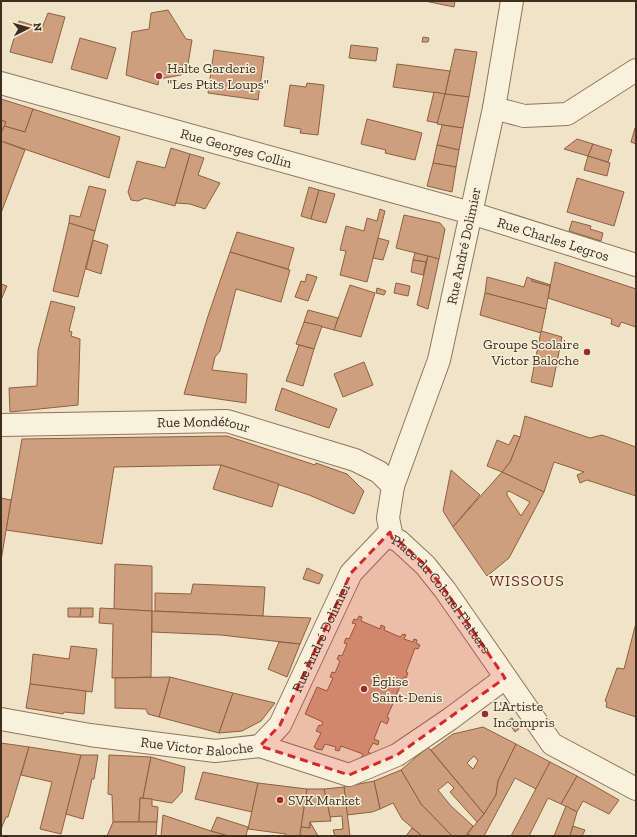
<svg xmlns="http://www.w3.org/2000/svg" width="637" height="837" viewBox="0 0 637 837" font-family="'Zilla Slab',serif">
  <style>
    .building { fill: #cf9f7d; stroke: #8d5f41; fill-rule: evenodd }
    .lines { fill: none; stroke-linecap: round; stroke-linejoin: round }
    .minor-casing { stroke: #8d765c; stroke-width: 24 }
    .minor { stroke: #faf1dc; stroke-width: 22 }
    .marked { fill: #d62828; fill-opacity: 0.2; stroke: #d62828; stroke-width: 3; stroke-dasharray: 8 5; stroke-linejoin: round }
    .poi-dot { fill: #9e2a2b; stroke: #f7eed8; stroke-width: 1.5 }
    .labels { text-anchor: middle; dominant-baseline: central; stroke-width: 3; stroke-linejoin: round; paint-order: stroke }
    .poi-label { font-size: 14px; fill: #3d2e20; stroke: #f7eed8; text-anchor: start }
    .street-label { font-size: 14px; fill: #3d2e20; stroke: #f7eed8 }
    .quarter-label { font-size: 16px; letter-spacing: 1px; fill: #6b2e1e; stroke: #f7eed8 }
  </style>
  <rect width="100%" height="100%" fill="#f0e4c8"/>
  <g class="building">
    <path d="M425,1H455L454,7Z"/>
    <path d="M168,10L186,39L192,40L188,64L183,63L181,75L159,79L158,85L126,75L132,32L149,29L151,13Z"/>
    <path d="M48,13L65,17L52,63L10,52L19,21L42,28Z"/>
    <path d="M423,37L429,38L428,42H422Z"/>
    <path d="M80,38L116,48L107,79L71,69Z"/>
    <path d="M351,45L378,48L376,61L349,58Z"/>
    <path d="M455,49L477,52L469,97L445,94Z"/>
    <path d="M214,50L264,57L258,100L208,93Z"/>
    <path d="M397,64L450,71L445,94L393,87Z"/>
    <path d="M307,83L324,85L318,135L300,133L301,129L284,126L290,85L306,87Z"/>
    <path d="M434,92L445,94L438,123L427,121Z"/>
    <path d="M445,94L469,97L463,128L437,124Z"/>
    <path d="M1,99L33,109L25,132L4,126L6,122L1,120Z"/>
    <path d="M33,109L120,137L109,178L1,141V133L4,126L25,132Z"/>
    <path d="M367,119L422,133L415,160L385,153L386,150L361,144Z"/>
    <path d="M1,120L6,122L1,133Z"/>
    <path d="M442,125L463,128L459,150L437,145Z"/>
    <path d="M635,128H636V144L631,142Z"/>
    <path d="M577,139L593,144L588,156L564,149Z"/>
    <path d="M1,141L25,150L1,213Z"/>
    <path d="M593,144L612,150L608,162L588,156Z"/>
    <path d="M437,145L459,150L456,167L433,163Z"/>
    <path d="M171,148L190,154L175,206L145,198L138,201L131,200L128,192L137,161L165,168Z"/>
    <path d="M190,154L204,158L198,175L220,183L205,209L190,204L176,203Z"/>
    <path d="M588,156L610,163L607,176L584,170Z"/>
    <path d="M433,163L456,167L452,192L427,186Z"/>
    <path d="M577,178L624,192L614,226L567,212Z"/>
    <path d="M89,186L106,190L95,231L69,223L70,215L80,217Z"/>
    <path d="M309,187L319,190L311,219L301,216Z"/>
    <path d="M319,190L335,194L326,223L311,219Z"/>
    <path d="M380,209L385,211L367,282L340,275L346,251L340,250L346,226L364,231L367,218L377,221Z"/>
    <path d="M404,215L440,223L445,229L439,259L396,248Z"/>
    <path d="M572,221L591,226L590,229L603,233L601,241L569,231Z"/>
    <path d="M69,223L95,231L78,297L53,291Z"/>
    <path d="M237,232L294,248L288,269L230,252Z"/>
    <path d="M378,238L389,241L383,260L373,258Z"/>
    <path d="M93,240L108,245L101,274L86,269Z"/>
    <path d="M230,252L290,270L281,302L236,289L220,351L215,357L212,370L247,374L246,403L184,394L208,316Z"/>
    <path d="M415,253L428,256L426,262L413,260Z"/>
    <path d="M428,256L439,259L428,309L417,305Z"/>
    <path d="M413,260L426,262L423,275L411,272Z"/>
    <path d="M555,262L636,289V327L621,322L619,327L611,324L612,319L548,298Z"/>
    <path d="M307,274L317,277L308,301L295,297L301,281L305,282Z"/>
    <path d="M487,277L524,287L527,277L532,279V281L550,286L546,309L485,293Z"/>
    <path d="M532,279L551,285L550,286L532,281Z"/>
    <path d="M396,283L410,286L408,296L394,293Z"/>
    <path d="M1,284L7,286L1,300Z"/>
    <path d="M350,285L375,293L361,337L334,330Z"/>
    <path d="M377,288L386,291L384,295L376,293Z"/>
    <path d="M485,293L546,309L541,333L480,315Z"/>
    <path d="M51,301L75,307L69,331L72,332L71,336L80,339L78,405L10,412L9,388L37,386L38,350Z"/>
    <path d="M308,310L338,318L334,330L304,322Z"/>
    <path d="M304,322L322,326L314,349L296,344Z"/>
    <path d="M541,331L562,337L552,387L531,382Z"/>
    <path d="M299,345L314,349L303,386L286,381Z"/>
    <path d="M364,362L373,385L343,397L334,374Z"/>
    <path d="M282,388L337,409L329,428L275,410Z"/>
    <path d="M525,416L590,438L602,435L636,447V496L587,480L580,483L577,475L584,472L554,462L544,492L502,472L510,462L520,437Z"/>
    <path d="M514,435L520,437L510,462L502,472L487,466L497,440L509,445Z"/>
    <path d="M227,436L315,465L316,463L347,474L364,491L354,514L309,495L221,465L114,467L102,544L6,530L22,439Z"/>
    <path d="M221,465L279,484L272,507L213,489Z"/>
    <path d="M451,470L480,495L453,527L443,511Z"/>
    <path d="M502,472L544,492L509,558L487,576L453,527ZM509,491L530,502L521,516L507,495V492Z"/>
    <path d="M1,498L11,500L1,561Z"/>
    <path d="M115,564L152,566V611L114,609Z"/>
    <path d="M307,568L323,575L319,584L303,579Z"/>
    <path d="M193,584L265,587L263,616L155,611V593L191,594Z"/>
    <path d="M68,608H81L80,617H68Z"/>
    <path d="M81,608H93V617H80Z"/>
    <path d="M100,608L152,611L151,677L112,678L113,624L99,623Z"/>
    <path d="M152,611L263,616L311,618L300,644L221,635L152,632Z"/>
    <path d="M359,616L362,617L361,621L380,629L381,625L385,627L384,630L400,637L403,634L406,635L404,639L413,642L414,639L417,640L416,643L420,645L418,649L415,648L406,672L408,673L406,678L404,677L396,696L398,697L396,702L394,701L387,717L389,718L387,724L381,721L374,739L379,741L378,745L373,743L368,752L372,754L371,757L366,756L365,759L361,758L363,754L341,746L339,751L335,750L336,747L325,744L322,750L316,749V748L314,747L321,733L316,731L319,725L321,726L323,722L305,714L317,687L327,691L333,678L330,677L332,672L335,673L340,661L337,659L339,655L342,656L347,644L344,643L346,638L349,639L356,624L352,623L354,619L357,620Z"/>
    <path d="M636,623V717L606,707L607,702L605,701L617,668L624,669Z"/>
    <path d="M279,642L300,644L287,677L268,669Z"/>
    <path d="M71,646L97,649L92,692L30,684L33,654L69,659Z"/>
    <path d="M170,677L233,693L219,733L159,717Z"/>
    <path d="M170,677L159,717L148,714L146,709L115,708V678Z"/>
    <path d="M30,684L86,691L84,714L64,712L63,714L26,708Z"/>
    <path d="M233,693L275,703L261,721L242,731L219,733Z"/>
    <path d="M512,718L519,729L515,732L507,721Z"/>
    <path d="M483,727L516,744L498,781L496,795L484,814L431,750L453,734ZM474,756L478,761L473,769L467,763Z"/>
    <path d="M1,743L29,747L8,817H6L1,829Z"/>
    <path d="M516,744L550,762L536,789L515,778L484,836H472L467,834L484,814L496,795L498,781Z"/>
    <path d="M29,747L81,755L61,834L40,829L52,782L21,775Z"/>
    <path d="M428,747L484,814L477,822L450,792L454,788L448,782L438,790L451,806L473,826L467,834L469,836H452L421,804L401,770Z"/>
    <path d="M81,755H98L94,779H92L83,819L66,814Z"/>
    <path d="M109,755L151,757L143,798H140L139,822H113L112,795L108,794Z"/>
    <path d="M151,757L185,767L182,792L172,803L143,798Z"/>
    <path d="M550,762L577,776L561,804L548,798L529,836H511Z"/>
    <path d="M401,770L421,804L452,836H422L402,819L393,803L380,809L374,781Z"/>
    <path d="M203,772L258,783L252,812L195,799Z"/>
    <path d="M577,776L619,800L609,814L583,801L577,812L561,804Z"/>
    <path d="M374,781L380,809L372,812L347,815L344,787Z"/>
    <path d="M258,783L307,789L300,836H286V834L248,829Z"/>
    <path d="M344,787L350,836H335L333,830L343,829L342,816L330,817L324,789Z"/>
    <path d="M307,789H324L331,821L310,822V828L301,827Z"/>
    <path d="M140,798L152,799V806L158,807L157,822H139Z"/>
    <path d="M566,806L577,812L570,836H554Z"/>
    <path d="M163,815L211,831L229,836H161Z"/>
    <path d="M217,817L248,827L246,836H229L211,831Z"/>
    <path d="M113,822H157L156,836H107Z"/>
    <path d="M310,822L318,836H300L301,827L310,828Z"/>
    <path d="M573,826L585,830L582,836H570Z"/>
    <path d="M412,828L422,836H406Z"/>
  </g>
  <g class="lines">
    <defs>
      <g id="minor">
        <path id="s1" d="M512,1L494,108L439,360L393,486L388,518L392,538L399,541L425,565L445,590L552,744L636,789"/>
        <path id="s2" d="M1,83L471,213L636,265"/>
        <path d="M494,108L524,116L567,114L636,70"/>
        <path id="s3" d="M1,425L227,421L355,460L379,472L393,486"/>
        <path id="s4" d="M1,719L90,735L215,751L260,746L349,775L397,755L450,719L505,678"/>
        <path id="s5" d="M260,746L280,725L351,573L390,532"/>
      </g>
    </defs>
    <use href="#minor" class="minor-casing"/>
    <use href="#minor" class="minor"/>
  </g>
  <path class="marked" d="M390,532L392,538L399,541L425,565L445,590L505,678L397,755L349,775L260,746L280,725L351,573Z"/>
  <g class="poi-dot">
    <circle cx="159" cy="76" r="4"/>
    <circle cx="587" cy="352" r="4"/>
    <circle cx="364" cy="689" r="4"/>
    <circle cx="485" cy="714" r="4"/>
    <circle cx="280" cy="800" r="4"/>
  </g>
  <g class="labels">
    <g class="poi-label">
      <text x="167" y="68">Halte Garderie<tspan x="167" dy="16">"Les Ptits Loups"</tspan></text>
      <text x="579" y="344" text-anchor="end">Groupe Scolaire<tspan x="579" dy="16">Victor Baloche</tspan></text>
      <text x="372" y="681">Église<tspan x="372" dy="16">Saint-Denis</tspan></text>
      <text x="493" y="706">L'Artiste<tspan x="493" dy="16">Incompris</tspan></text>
      <text x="288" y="800">SVK Market</text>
    </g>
    <g class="street-label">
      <text stroke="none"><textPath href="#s2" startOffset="244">Rue Georges Collin</textPath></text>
      <text stroke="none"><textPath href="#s2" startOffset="574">Rue Charles Legros</textPath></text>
      <text transform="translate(464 246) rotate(-78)">Rue André Dolimier</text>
      <text stroke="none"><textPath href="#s3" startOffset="203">Rue Mondétour</textPath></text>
      <text stroke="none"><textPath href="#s1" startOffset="629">Place du Colonel Flatters</textPath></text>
      <text stroke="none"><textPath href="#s5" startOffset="126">Rue André Dolimier</textPath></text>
      <text stroke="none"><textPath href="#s4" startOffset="198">Rue Victor Baloche</textPath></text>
    </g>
    <g class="quarter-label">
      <text x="527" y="580">WISSOUS</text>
    </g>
  </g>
  <rect width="637" height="837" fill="none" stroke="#3d2e20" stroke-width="4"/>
  <g transform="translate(28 28) rotate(84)" stroke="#f7eed8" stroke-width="3" paint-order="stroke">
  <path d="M0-3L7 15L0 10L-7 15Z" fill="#3d2e20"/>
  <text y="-6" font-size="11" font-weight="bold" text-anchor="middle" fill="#3d2e20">N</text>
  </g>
</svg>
